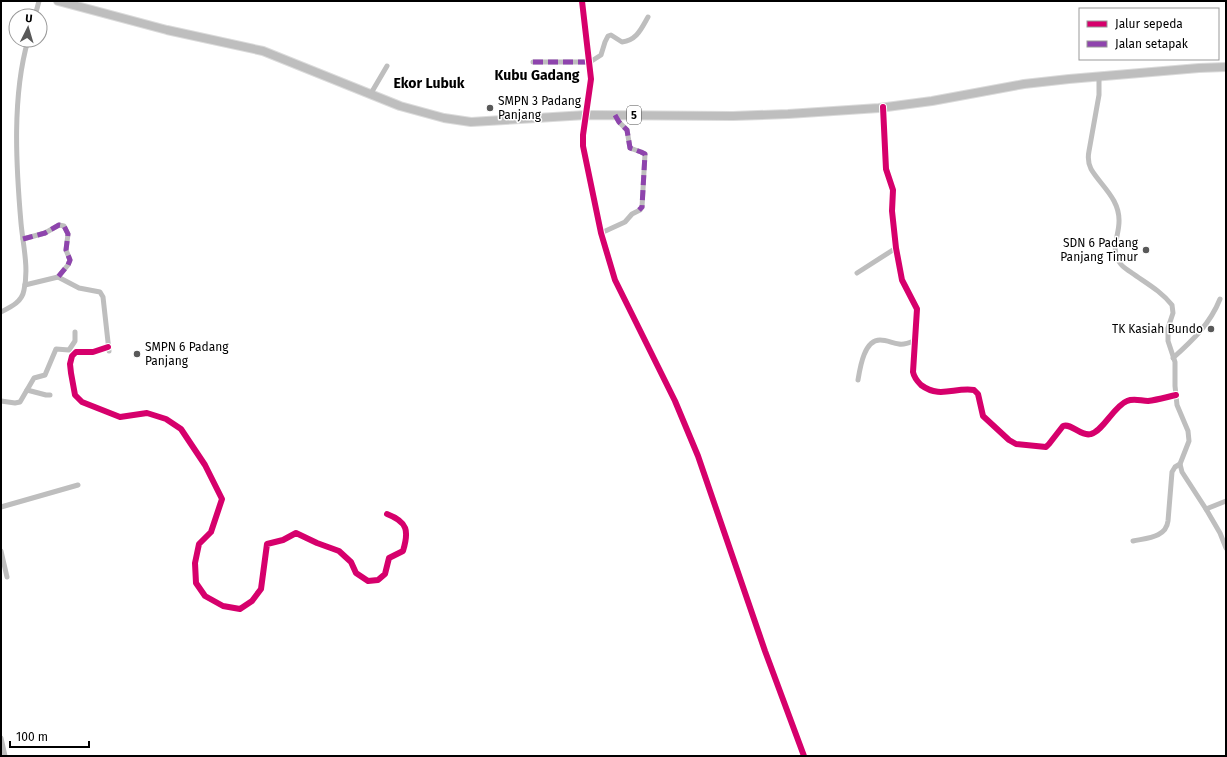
<svg xmlns="http://www.w3.org/2000/svg" width="1227" height="757" viewBox="0 0 1227 757" font-family="'Fira Sans',sans-serif">
  <style>
    .lines { fill: none; stroke-linecap: round; stroke-linejoin: round }
    .trunk-casing { stroke: #dbdbdb; stroke-width: 10 }
    .minor { stroke: #bebebe; stroke-width: 5 }
    .trunk { stroke: #bebebe; stroke-width: 8 }
    .quiet { stroke: #8e44ad; stroke-width: 5; stroke-dasharray: 10 5; stroke-linecap: butt }
    .cycleway-casing { stroke: #fff; stroke-width: 8 }
    .cycleway { stroke: #d6006c; stroke-width: 6 }
    .poi-dot { fill: #595959; stroke: #fff; stroke-width: 1.5 }
    .labels { text-anchor: middle; dominant-baseline: central; stroke-width: 3; stroke-linejoin: round; paint-order: stroke }
    .shield { fill: #fff; stroke: #4c4c4c; stroke-width: 1 }
    .shield-label { font-size: 11px; font-weight: bold; fill: #000 }
    .poi-label { font-size: 12px; fill: #000; stroke: #fff; text-anchor: start }
    .quarter-label { font-size: 14px; font-weight: bold; fill: #000; stroke: #fff }
  </style>
  <rect width="100%" height="100%" fill="#fff"/>
  <g class="lines">
    <defs>
      <path id="trunk" d="M58,1L167,30L263,51L400,106L444,118L471,122L586,115L733,116L788,114L879,108L932,101L1024,84L1069,79L1199,68L1226,67"/>
    </defs>
    <use href="#trunk" class="trunk-casing"/>
    <g class="minor">
      <path d="M582,1L591,79L583,135V146L601,233L615,280L675,401L698,456L765,651L804,756"/>
      <path d="M35,16L39,1"/>
      <path d="M533,62H590L601,55L605,42L608,36L611,35L622,42C637,40 641,29 648,17"/>
      <path d="M1099,77V95L1089,151C1088,156 1088,163 1091,169C1101,186 1120,199 1119,222C1119,235 1110,251 1120,263C1122,267 1128,270 1132,273C1146,283 1161,291 1172,305L1173,313L1168,328V341L1175,362V386L1177,405L1188,431L1189,441L1180,464L1182,472L1206,509L1220,533L1226,548"/>
      <path d="M370,95L387,66"/>
      <path d="M883,107L886,169L893,190L892,211L896,248L902,280L917,309L913,372C914,377 917,381 921,385C940,399 954,387 974,390L978,394L983,416L1009,440L1016,444L1046,447L1049,444L1063,426C1072,423 1081,437 1091,434C1103,431 1114,406 1127,401C1134,398 1141,401 1148,401C1157,400 1167,397 1176,395"/>
      <path d="M601,233L625,222L632,214L640,210L642,207L645,154L641,152L630,148L627,130L619,122L615,115"/>
      <path d="M23,239L45,233L59,225L64,226L68,234L66,250L70,260L68,265L58,277"/>
      <path d="M857,273L896,248"/>
      <path d="M25,285L58,277L79,288L100,292L103,297L109,351"/>
      <path d="M1,312C11,307 22,302 24,290C29,268 23,245 21,223C16,165 12,96 28,40"/>
      <path d="M108,347L93,352H76L72,356L70,364L71,373L75,395L82,402L120,417L147,413L166,419L181,429L205,465L222,499L211,532L199,544L195,563L196,583L205,596L223,606L240,609L252,601L261,589L267,544L283,540L296,533L317,543L339,551L351,562L356,573L368,581L378,580L385,574L389,558L403,551C409,531 408,522 387,514"/>
      <path d="M1173,358C1193,340 1210,324 1220,299"/>
      <path d="M858,380C860,368 864,340 880,340C887,340 892,343 899,344C904,345 909,343 914,341"/>
      <path d="M27,390L46,395H50"/>
      <path d="M1,401L15,403L20,402L34,378L45,375L56,349L69,350L75,341V332"/>
      <path d="M1,507L78,485"/>
      <path d="M1206,509L1226,501"/>
      <path d="M1133,541C1146,538 1166,538 1168,521L1172,472L1175,467L1180,464"/>
      <path d="M1,551L7,577"/>
      <path d="M1,738L5,756"/>
    </g>
    <use href="#trunk" class="trunk"/>
    <g class="quiet">
      <path d="M533,62H590"/>
      <path d="M615,115L619,122L627,130L630,148L641,152L645,154L642,207L639,210"/>
      <path d="M23,239L45,233L59,225L64,226L68,234L66,250L70,260L68,265L58,277"/>
    </g>
    <defs>
      <g id="cycleway">
        <path d="M582,1L591,79L583,135V146L601,233L615,280L675,401L698,456L765,651L804,756"/>
        <path d="M883,107L886,169L893,190L892,211L896,248L902,280L917,309L913,372C914,377 917,381 921,385C940,399 954,387 974,390L978,394L983,416L1009,440L1016,444L1046,447L1049,444L1063,426C1072,423 1081,437 1091,434C1103,431 1114,406 1127,401C1134,398 1141,401 1148,401C1157,400 1167,397 1176,395"/>
        <path d="M108,347L93,352H76L72,356L70,364L71,373L75,395L82,402L120,417L147,413L166,419L181,429L205,465L222,499L211,532L199,544L195,563L196,583L205,596L223,606L240,609L252,601L261,589L267,544L283,540L296,533L317,543L339,551L351,562L356,573L368,581L378,580L385,574L389,558L403,551C409,531 408,522 387,514"/>
      </g>
    </defs>
    <use href="#cycleway" class="cycleway-casing"/>
    <use href="#cycleway" class="cycleway"/>
  </g>
  <g class="poi-dot">
    <circle cx="490" cy="108" r="4"/>
    <circle cx="1146" cy="250" r="4"/>
    <circle cx="1211" cy="329" r="4"/>
    <circle cx="137" cy="354" r="4"/>
  </g>
  <g class="labels">
    <rect class="shield" x="627" y="106" width="14" height="18" rx="3"/>
    <g class="shield-label">
      <text x="634" y="115">5</text>
    </g>
    <g class="poi-label">
      <text x="498" y="101">SMPN 3 Padang<tspan x="498" dy="14">Panjang</tspan></text>
      <text x="1138" y="243" text-anchor="end">SDN 6 Padang<tspan x="1138" dy="14">Panjang Timur</tspan></text>
      <text x="1203" y="329" text-anchor="end">TK Kasiah Bundo</text>
      <text x="145" y="347">SMPN 6 Padang<tspan x="145" dy="14">Panjang</tspan></text>
    </g>
    <g class="quarter-label">
      <text x="537" y="75">Kubu Gadang</text>
      <text x="429" y="83">Ekor Lubuk</text>
    </g>
  </g>
  <rect width="1227" height="757" fill="none" stroke="#000000" stroke-width="4"/>
  <rect x="1079" y="8" width="140" height="52" fill="#ffffff" stroke="#999999"/>
  <rect x="1087" y="21" width="20" height="6" fill="#d6006c" stroke="#999999"/>
  <text x="1115" y="28" font-size="12" fill="#000000">Jalur sepeda</text>
  <rect x="1087" y="41" width="20" height="6" fill="#8e44ad" stroke="#999999"/>
  <text x="1115" y="48" font-size="12" fill="#000000">Jalan setapak</text>
  <g transform="translate(28 28) rotate(5)"><circle r="19" fill="#ffffff" stroke="#999999"/>
  <path d="M0-3L7 15L0 10L-7 15Z" fill="#595959"/>
  <text y="-6" font-size="11" font-weight="bold" text-anchor="middle" fill="#000000">U</text>
  </g>
  <path d="M10 741v6h79v-6" fill="none" stroke="#000000" stroke-width="2"/>
  <text x="16" y="741" font-size="12" fill="#000000" stroke="#ffffff" stroke-width="3" paint-order="stroke">100 m</text>
</svg>
